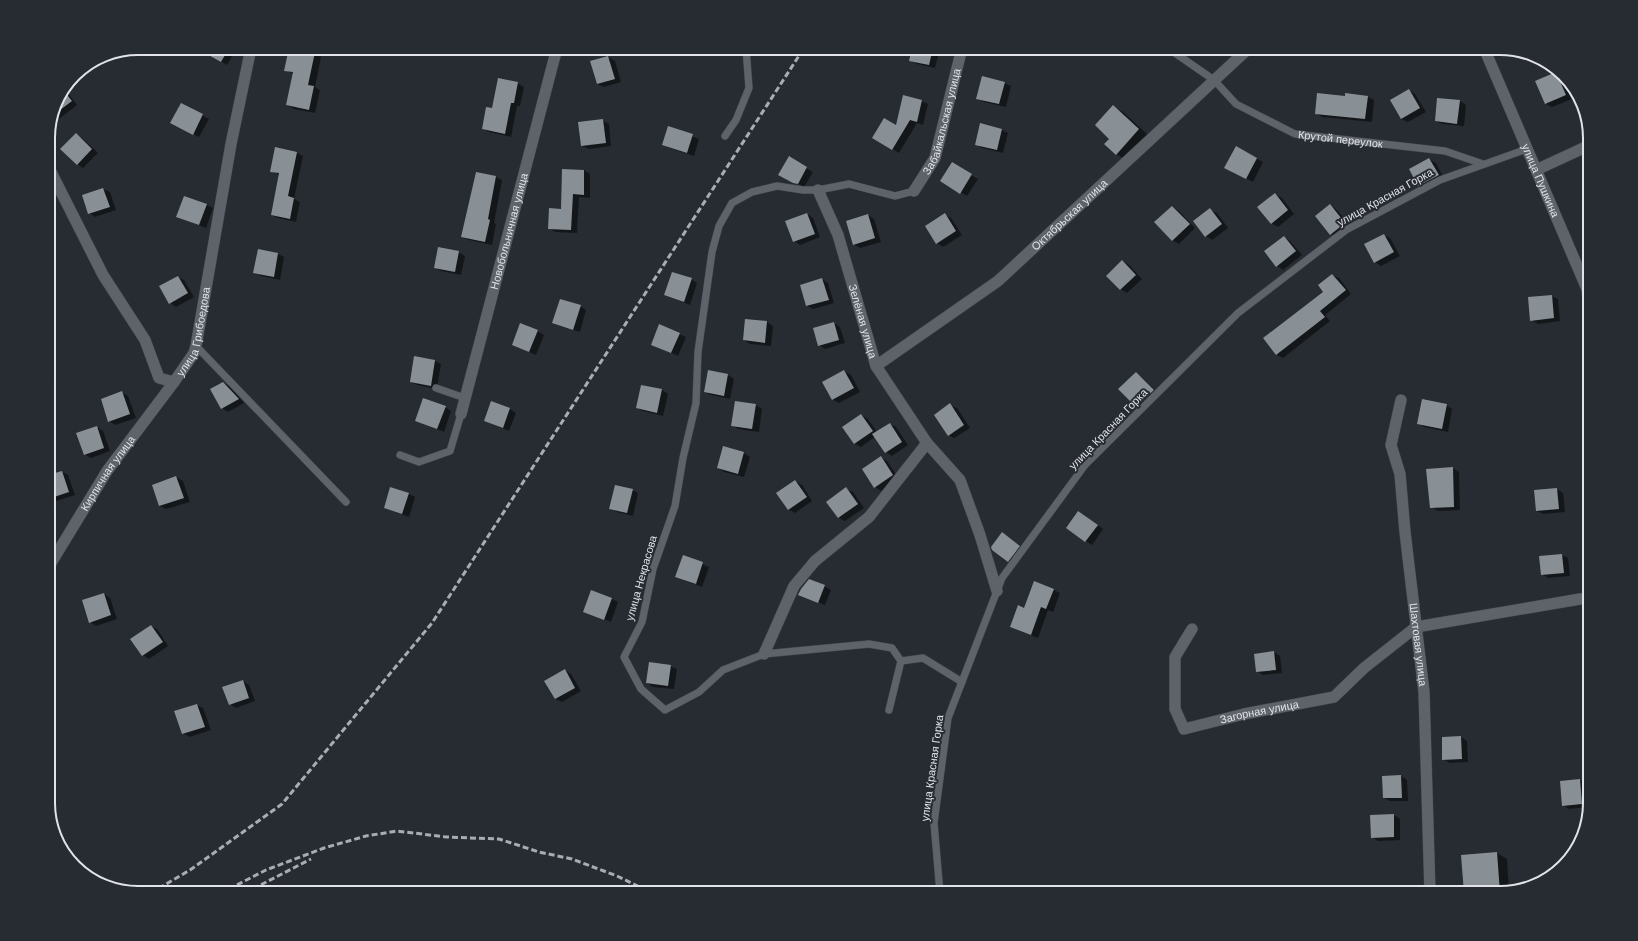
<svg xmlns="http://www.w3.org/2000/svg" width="1638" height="941" viewBox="0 0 1638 941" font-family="Arial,sans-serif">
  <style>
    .shadow { fill: #0007 }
    .building { fill: #889096 }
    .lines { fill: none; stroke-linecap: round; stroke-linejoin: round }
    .service-casing { stroke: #42464b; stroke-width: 8 }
    .minor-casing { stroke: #42464b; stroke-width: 12 }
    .tertiary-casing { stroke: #42464b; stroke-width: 12 }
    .service { stroke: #5e636a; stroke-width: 7 }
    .minor { stroke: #5e636a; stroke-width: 11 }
    .tertiary { stroke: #5e636a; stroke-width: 11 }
    .rail { stroke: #a9acb1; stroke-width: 3; stroke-dasharray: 6 3; stroke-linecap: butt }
    .labels { text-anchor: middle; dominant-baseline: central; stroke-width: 4; stroke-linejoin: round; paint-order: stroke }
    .street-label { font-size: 11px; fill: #e1e3e8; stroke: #272b32 }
    .rim { fill: none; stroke: #e1e3e8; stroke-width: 2 }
  </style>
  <rect width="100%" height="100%" fill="#272b32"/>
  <g class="shadow">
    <path d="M204,48H237L227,65L203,51Z"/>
    <path d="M913,48H940L935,68L917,64L910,60Z"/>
    <path d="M314,53L321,57L315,87L320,90L315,113L294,109L287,105L294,74L286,70Z"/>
    <path d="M608,57L615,61L621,82L604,87L597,84L591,62Z"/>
    <path d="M1556,73L1562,78L1572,99L1552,107L1546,104Z"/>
    <path d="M517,83L524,87L520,106H517L511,137L489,132L483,129L493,109Z"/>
    <path d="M1004,83L1011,86L1006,107L984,102L977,98Z"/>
    <path d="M65,89L77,105L59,119L52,114L55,103Z"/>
    <path d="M1409,90L1415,94L1426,112L1408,122L1401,119Z"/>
    <path d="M904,96L922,101L928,104L923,125L917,123L899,153L874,137L896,126Z"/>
    <path d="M1346,97H1368L1374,100L1372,122L1322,117L1316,113Z"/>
    <path d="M1460,101L1466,105L1464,126L1442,124L1436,121Z"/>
    <path d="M182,104L209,119L199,137L178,126Z"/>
    <path d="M1113,107L1123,112L1148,135L1126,160L1116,154Z"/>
    <path d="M602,120L609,124L611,146L589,149L582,146Z"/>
    <path d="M981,125L1002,130L1008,133L1003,153L982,148L976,144Z"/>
    <path d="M669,127L699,139L694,156L670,148L663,144Z"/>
    <path d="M76,134L82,138L98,153L83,168L77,164Z"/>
    <path d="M1236,148L1263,162L1253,182L1232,171Z"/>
    <path d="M297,153L303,156L294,199L300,202L296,222L278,218L272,215L280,175L271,171Z"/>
    <path d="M789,158L813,172L804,187L779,174Z"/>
    <path d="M1429,159L1436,163L1444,179L1425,189L1418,185Z"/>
    <path d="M952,164L978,179L967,196L942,181Z"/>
    <path d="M563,170H584L590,174V198L579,197L577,233L555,232L549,228L562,210Z"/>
    <path d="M476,173L496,177L502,180L494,223L496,224L492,245L469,240L462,237Z"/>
    <path d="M103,189L110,192L116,210L95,217L89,213L83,195Z"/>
    <path d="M1275,194L1282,198L1294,214L1278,227L1271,223Z"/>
    <path d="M207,205L213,208L206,228L178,217Z"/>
    <path d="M1330,205L1336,209L1351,227L1337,238L1331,234Z"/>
    <path d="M1173,207L1179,211L1195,228L1179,244L1172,240Z"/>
    <path d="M1210,210L1217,213L1228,228L1212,240L1206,236L1195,222Z"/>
    <path d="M807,214L813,218L820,237L800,245L794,241Z"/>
    <path d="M868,215L874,219L881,242L860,248L853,244Z"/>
    <path d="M945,215L951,218L962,235L943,247L937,243L926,226Z"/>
    <path d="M1384,235L1390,238L1400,256L1381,266L1375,262Z"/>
    <path d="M1284,237L1290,241L1302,255L1283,270L1277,266Z"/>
    <path d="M259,250L278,254L284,257L280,280L261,276L255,273Z"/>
    <path d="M458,252L465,256L461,275L441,271L435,267Z"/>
    <path d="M1123,261L1129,265L1142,279L1127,293L1120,289Z"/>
    <path d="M1332,275L1339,278L1351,294L1325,315L1330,321L1283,358L1277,355L1264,338L1325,292Z"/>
    <path d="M178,277L184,280L194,297L176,307L170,303Z"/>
    <path d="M691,279L697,283L690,305L665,295Z"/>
    <path d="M822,279L828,283L834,303L813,309L807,306Z"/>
    <path d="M1551,296L1558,299L1560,321L1538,324L1531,320Z"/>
    <path d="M580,306L586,310L580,332L560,326L554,323Z"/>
    <path d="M746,320L767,322L773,326L771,346L750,344L744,340Z"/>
    <path d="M834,323L840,327L845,343L825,349L819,345Z"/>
    <path d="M537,331L544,335L536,355L513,345Z"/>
    <path d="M679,334L686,337L678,356L652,344Z"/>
    <path d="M415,357L435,361L441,364L437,389L417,385L411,382Z"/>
    <path d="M844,371L851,375L860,392L839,403L833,400L824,382Z"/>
    <path d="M709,372L728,375L734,379L730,399L711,395L705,392Z"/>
    <path d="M1136,373L1142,377L1159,394L1143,410L1136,406Z"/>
    <path d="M223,383L230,386L244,403L228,412L222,408Z"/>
    <path d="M642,386L662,390L668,394L663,416L643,411L637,408Z"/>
    <path d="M122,393L128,396L136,418L115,425L109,421Z"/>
    <path d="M736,402L756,405L762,409L759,432L738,429L732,425Z"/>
    <path d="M950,405L957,408L970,428L954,438L948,435Z"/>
    <path d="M1446,405L1452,409L1448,432L1424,427L1418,423Z"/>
    <path d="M445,407L451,411L444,432L416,420Z"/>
    <path d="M510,409L516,413L509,431L485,421Z"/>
    <path d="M861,415L868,419L877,432L890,424L896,427L908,445L892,456L886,452L875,437L861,447L854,443Z"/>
    <path d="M97,427L103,431L110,451L91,458L84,454Z"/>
    <path d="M724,447L744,453L750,457L744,477L724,472L718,468Z"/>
    <path d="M881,457L887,461L899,479L881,491L875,487Z"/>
    <path d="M1453,468L1459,472L1460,510L1438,511L1431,507Z"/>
    <path d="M62,472L68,475L75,495L56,501L49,498Z"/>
    <path d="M176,477L183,481L190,502L166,509L160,506L153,485Z"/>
    <path d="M795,481L802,485L812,501L795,513L788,509Z"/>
    <path d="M391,488L409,494L415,497L409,517L385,508Z"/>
    <path d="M846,489L853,492L864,508L845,521L839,518Z"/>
    <path d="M1557,489L1563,493L1565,512L1543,514L1537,511Z"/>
    <path d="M632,490L638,493L633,516L617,512L610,509Z"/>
    <path d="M1079,512L1103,529L1092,545L1067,528Z"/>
    <path d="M1008,537L1025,550L1015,564L1008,561Z"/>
    <path d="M1562,555L1568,558L1570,576L1548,578L1542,574Z"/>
    <path d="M684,557L709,567L702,587L676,577Z"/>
    <path d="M824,586L831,590L825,605L800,595Z"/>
    <path d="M1054,590L1060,593L1053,612L1048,610L1038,638L1011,627L1025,609Z"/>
    <path d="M104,594L110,598L117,619L96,626L90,622Z"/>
    <path d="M612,599L618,602L611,622L584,612Z"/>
    <path d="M151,626L157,629L168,646L149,659L143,655Z"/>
    <path d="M1274,652L1280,656L1282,673L1263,675L1257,671Z"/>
    <path d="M670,666L677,669L674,689L653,687L647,683Z"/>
    <path d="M565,670L571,674L581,691L562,702L555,699Z"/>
    <path d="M243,681L249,685L255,701L236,708L230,704Z"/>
    <path d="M197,705L203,708L211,730L189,737L183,733Z"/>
    <path d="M1461,737L1467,741L1468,762L1450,763L1443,759V738Z"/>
    <path d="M1401,776L1407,780L1408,801H1390L1384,798Z"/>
    <path d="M1580,780L1586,784L1588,807L1569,809L1563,805Z"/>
    <path d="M1394,815L1400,819V840L1378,841L1372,837Z"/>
    <path d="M1497,853L1507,859L1509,891L1500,893H1465Z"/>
  </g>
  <g class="building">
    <path d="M196,48H229L221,62Z"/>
    <path d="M289,48L315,52L308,85L314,86L309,110L286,105L293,72L284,71Z"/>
    <path d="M912,48H933L929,65L909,61Z"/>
    <path d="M608,56L615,79L597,84L590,61Z"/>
    <path d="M1556,72L1566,95L1545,104L1535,81Z"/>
    <path d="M982,76L1005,82L999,104L976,99Z"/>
    <path d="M498,78L518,82L514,103H511L505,134L482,129L486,107L492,108Z"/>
    <path d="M1409,89L1420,108L1401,119L1390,100Z"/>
    <path d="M64,91L72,101L52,116L55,103Z"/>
    <path d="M1317,93L1345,96V93L1368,96L1365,119L1315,114Z"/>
    <path d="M903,95L922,100L917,122L910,120L892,150L872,138L884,118L896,125Z"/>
    <path d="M1437,98L1460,100L1457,124L1435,121Z"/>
    <path d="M181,103L203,114L193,135L170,123Z"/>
    <path d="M1113,105L1139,129L1116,155L1104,144L1109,139L1095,125Z"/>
    <path d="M603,119L606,143L581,146L578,122Z"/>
    <path d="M980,123L1002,129L997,150L975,145Z"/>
    <path d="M668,126L693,134L687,153L662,145Z"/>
    <path d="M76,133L92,149L77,165L60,149Z"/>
    <path d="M1236,146L1257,158L1246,179L1224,168Z"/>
    <path d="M275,147L297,152L288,196L294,198L290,219L271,215L279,173L270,172Z"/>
    <path d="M789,156L807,167L798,184L793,183L778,175Z"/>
    <path d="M1429,158L1439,175L1418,186L1409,169Z"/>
    <path d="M952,162L972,174L960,194L940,181Z"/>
    <path d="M562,169L584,170V195L573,194L571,230L548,229L549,208L561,209Z"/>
    <path d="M476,172L496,176L488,219L490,220L485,242L461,237Z"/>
    <path d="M103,188L110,207L88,214L82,195Z"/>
    <path d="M1275,193L1288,210L1271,224L1257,207Z"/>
    <path d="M184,196L207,204L199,225L176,217Z"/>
    <path d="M1330,204L1345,223L1330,235L1315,216Z"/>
    <path d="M1172,206L1190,224L1172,241L1154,222Z"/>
    <path d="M1210,208L1222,224L1205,237L1193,221Z"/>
    <path d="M807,213L815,234L793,242L785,221Z"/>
    <path d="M945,213L956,231L936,244L925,226Z"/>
    <path d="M868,214L875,238L853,245L846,221Z"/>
    <path d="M1384,234L1394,252L1374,263L1364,244Z"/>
    <path d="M1284,236L1296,251L1276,267L1264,251Z"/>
    <path d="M438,247L459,251L455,272L434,268Z"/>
    <path d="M258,249L278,253L274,277L253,273Z"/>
    <path d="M1122,260L1136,275L1120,290L1106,276Z"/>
    <path d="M672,272L692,278L684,302L664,295Z"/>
    <path d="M1332,274L1346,290L1320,311L1325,317L1276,355L1263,338L1323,292L1318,285Z"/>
    <path d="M178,276L188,293L169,304L159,286Z"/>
    <path d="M822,278L829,300L806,306L800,285Z"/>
    <path d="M1552,295L1554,318L1530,321L1528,297Z"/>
    <path d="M560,299L581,305L573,330L552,323Z"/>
    <path d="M745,319L767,321L765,343L743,340Z"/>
    <path d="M834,322L839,340L818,346L813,328Z"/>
    <path d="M520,323L538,330L529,352L512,345Z"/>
    <path d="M659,324L680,333L671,353L651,345Z"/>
    <path d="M414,356L435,360L431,386L410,382Z"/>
    <path d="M708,370L728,374L724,396L704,392Z"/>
    <path d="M844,370L854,388L832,400L822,382Z"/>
    <path d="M1136,372L1154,390L1136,407L1118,389Z"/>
    <path d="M223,382L239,399L221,409L210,389Z"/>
    <path d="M641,385L662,389L657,413L636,408Z"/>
    <path d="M122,391L130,414L108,422L101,399Z"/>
    <path d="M423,398L446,406L437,429L415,421Z"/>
    <path d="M1422,399L1447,404L1442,429L1417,424Z"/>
    <path d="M491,401L510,408L503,428L484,421Z"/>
    <path d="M735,401L756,404L752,429L731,426Z"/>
    <path d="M950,403L964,425L948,436L934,415Z"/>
    <path d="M861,414L873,431L854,444L842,427Z"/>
    <path d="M890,423L902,442L885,453L872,434Z"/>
    <path d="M97,426L104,448L84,455L76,433Z"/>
    <path d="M723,446L744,452L738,474L717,468Z"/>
    <path d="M881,456L893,475L874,488L862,469Z"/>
    <path d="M1453,467L1454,507L1430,508L1426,469Z"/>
    <path d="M62,471L69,492L48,499V475Z"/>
    <path d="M176,476L184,498L159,506L152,485Z"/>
    <path d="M795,480L807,497L788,510L776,493Z"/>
    <path d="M615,485L633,489L627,513L609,509Z"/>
    <path d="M390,487L409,493L402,514L384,508Z"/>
    <path d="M846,487L858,504L838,518L826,502Z"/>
    <path d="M1557,488L1559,509L1536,511L1534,490Z"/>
    <path d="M1078,511L1098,525L1085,542L1066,528Z"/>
    <path d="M1002,532L1020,546L1008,562L992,550L991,547Z"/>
    <path d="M1562,554L1564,573L1541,575L1539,556Z"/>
    <path d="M683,555L703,562L696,584L675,577Z"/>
    <path d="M809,579L825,585L818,603L798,595L801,589Z"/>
    <path d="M1034,581L1054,589L1046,609L1041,607L1031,635L1010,627L1018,605L1024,608Z"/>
    <path d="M591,590L612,598L604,620L583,612Z"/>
    <path d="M104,593L111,615L89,623L82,600Z"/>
    <path d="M151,625L163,642L142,656L130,639Z"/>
    <path d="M1274,651L1276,670L1256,672L1254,654Z"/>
    <path d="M649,662L671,665L668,686L646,683Z"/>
    <path d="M565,669L575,688L555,699L544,681Z"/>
    <path d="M243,680L249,698L229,705L222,687Z"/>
    <path d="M197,704L205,727L182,734L174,711Z"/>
    <path d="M1461,736L1462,759L1442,760V737Z"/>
    <path d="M1401,775L1402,798H1383L1382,776Z"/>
    <path d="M1580,779L1582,804L1562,806L1560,781Z"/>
    <path d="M1394,814V837L1371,838L1370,815Z"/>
    <path d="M1497,852L1500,893H1464L1461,855Z"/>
  </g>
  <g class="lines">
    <defs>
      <g id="service">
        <path id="s1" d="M1170,48L1175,53L1214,80L1236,104L1295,134L1445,151L1483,164"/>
        <path d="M725,136L736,120L749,88L746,48"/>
        <path d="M196,346L346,502"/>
        <path d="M436,388L465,398"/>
        <path d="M400,455L419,462L450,451L461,414"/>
        <path d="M901,661L892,648L869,644L764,654L723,670L699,692L665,710L641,689L624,657L642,622L653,569L675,506L683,458L696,403L698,352L712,252L719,226L732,203L752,192L777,186L803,190H818L849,184L895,196L914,191"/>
        <path d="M889,710L901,661L923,658L962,682"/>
        <path d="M940,893L934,823L948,718L1002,578L1085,465L1238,313L1346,230L1440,180L1527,149"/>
      </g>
      <g id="minor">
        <path id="s2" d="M48,166L103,275L145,340L159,378L174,382L194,353L196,346L231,144L251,48"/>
        <path d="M1536,170L1590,145"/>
        <path id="s3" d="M818,190L838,235L876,366L927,443L960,480L980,535L997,591"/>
        <path id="s4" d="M914,191L935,158L962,48"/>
        <path id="s5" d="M876,366L998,281L1249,48"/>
        <path id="s6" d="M1401,400L1391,445L1400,474L1405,532L1424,692L1430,893"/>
        <path id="s7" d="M461,414L557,48"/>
        <path id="s8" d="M48,568L107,471L174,382"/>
        <path id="s9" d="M1192,629L1175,657V709L1184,729L1244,714L1334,697L1364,668L1416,627L1580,599H1590"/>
        <path d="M764,654L794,586L815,561L869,517L927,443"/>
      </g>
      <g id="tertiary">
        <path id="s10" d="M1484,48L1587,289L1590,316"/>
      </g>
    </defs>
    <use href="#service" class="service-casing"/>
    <use href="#minor" class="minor-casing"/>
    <use href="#tertiary" class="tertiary-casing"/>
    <use href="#service" class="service"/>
    <use href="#minor" class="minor"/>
    <use href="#tertiary" class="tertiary"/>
    <g class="rail">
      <path d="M151,893L190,870L282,804L432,623L804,48"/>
      <path d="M221,893L266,870L324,848L366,836L397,831L446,837L499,839L539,852L572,859L617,876L652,893"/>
      <path d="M245,893L311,859"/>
    </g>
  </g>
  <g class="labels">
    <g class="street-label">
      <text stroke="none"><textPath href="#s4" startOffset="76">Забайкальская улица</textPath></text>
      <text stroke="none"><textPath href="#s1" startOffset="199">Крутой переулок</textPath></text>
      <text stroke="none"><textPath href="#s10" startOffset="144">улица Пушкина</textPath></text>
      <text transform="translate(1385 197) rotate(-29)">улица Красная Горка</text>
      <text stroke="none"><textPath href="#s5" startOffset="246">Октябрьская улица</textPath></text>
      <text stroke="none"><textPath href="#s7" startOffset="189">Новобольничная улица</textPath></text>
      <text stroke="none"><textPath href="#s3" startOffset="139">Зелёная улица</textPath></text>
      <text stroke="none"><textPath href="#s2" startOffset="311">улица Грибоедова</textPath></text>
      <text transform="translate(1108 429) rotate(-46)">улица Красная Горка</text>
      <text stroke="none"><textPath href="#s8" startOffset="112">Кирпичная улица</textPath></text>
      <text transform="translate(641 578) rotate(-74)">улица Некрасова</text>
      <text stroke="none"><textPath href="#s6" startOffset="248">Шахтовая улица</textPath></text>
      <text stroke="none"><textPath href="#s9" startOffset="184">Загорная улица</textPath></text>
      <text transform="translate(932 768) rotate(-82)">улица Красная Горка</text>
    </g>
  </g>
  <path d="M0 0H1638V941H0ZM138 55H1500A83 83 0 0 1 1583 138V803A83 83 0 0 1 1500 886H138A83 83 0 0 1 55 803V138A83 83 0 0 1 138 55Z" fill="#272b32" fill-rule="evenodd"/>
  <path class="rim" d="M138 55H1500A83 83 0 0 1 1583 138V803A83 83 0 0 1 1500 886H138A83 83 0 0 1 55 803V138A83 83 0 0 1 138 55Z"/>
</svg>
